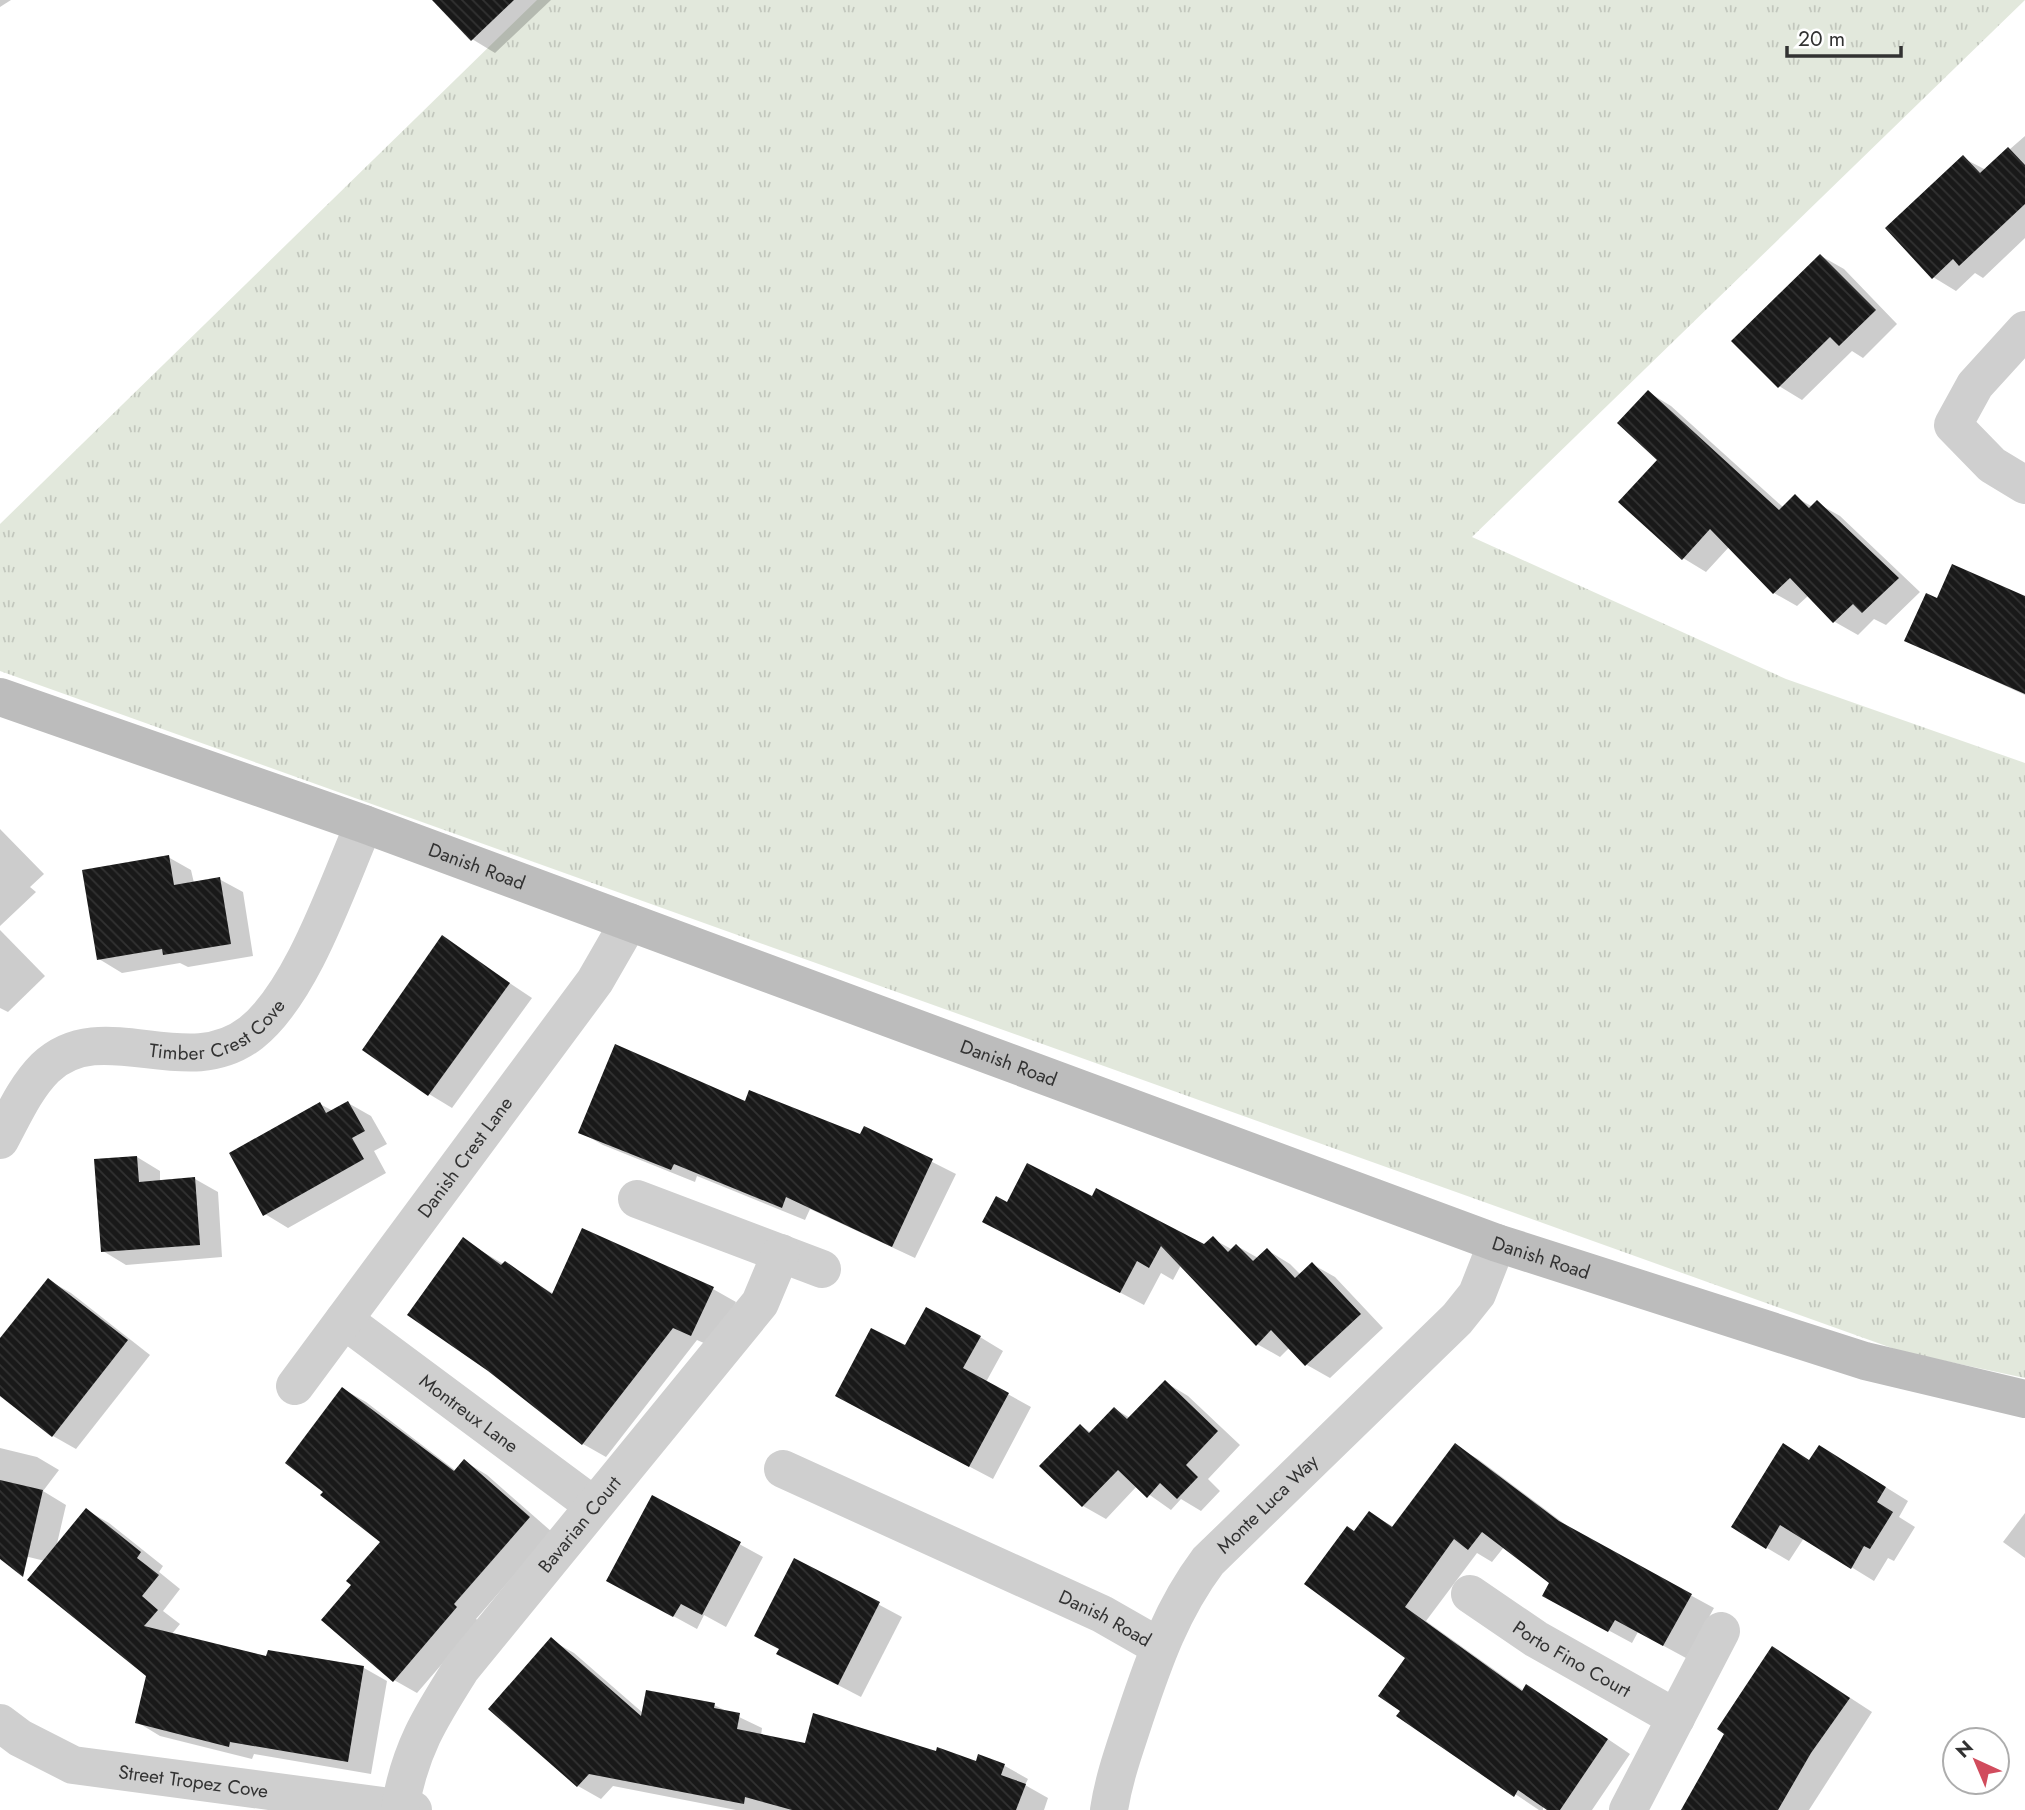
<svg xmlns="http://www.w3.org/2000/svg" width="2025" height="1810" viewBox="0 0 2025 1810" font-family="Jost,sans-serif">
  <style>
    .grass { fill: url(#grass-tufts) }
    .shadow { fill: #0003 }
    .building { fill: url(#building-back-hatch) }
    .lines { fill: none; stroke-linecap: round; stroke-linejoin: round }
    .street { stroke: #cfcfcf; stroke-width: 38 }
    .secondary { stroke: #bcbcbc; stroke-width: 38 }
    .labels { text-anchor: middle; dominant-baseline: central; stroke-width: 7; stroke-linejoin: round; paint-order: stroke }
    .street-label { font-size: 19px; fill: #323232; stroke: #fff }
  </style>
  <defs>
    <pattern id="grass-tufts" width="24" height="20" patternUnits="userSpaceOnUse" patternTransform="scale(1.75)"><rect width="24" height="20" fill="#e2e8dc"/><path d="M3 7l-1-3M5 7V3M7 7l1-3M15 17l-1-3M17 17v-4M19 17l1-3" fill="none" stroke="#c2c7bd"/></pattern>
    <pattern id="building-back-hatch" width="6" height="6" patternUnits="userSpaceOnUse" patternTransform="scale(1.75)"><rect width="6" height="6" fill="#191919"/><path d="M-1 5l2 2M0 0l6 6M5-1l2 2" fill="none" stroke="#323232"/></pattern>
  </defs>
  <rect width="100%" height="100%" fill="#fff"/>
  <path class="grass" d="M537,0H2025L1472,537L1786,679L2025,763V1378L1903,1352L0,671V524Z"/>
  <g class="shadow">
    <path d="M0,0H11L0,7Z"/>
    <path d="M435,0H551L495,53L472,39Z"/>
    <path d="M2025,136V238L1983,278L1975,273L1956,291L1933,277L1963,158L1986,170Z"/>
    <path d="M1821,256L1844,269L1897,324L1863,358L1852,351L1802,400L1779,386Z"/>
    <path d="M1648,392L1671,406L1784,508L1795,497L1813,507L1817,503L1840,516L1920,592L1886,625L1874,619L1858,635L1835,622L1809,595L1797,606L1774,593L1729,547L1706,572L1683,558L1660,460Z"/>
    <path d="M2025,598V695L1907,641L1938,601Z"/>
    <path d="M0,829L44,874L30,887L36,892L0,926Z"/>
    <path d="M168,857L191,870L194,883L219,879L243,892L253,956L188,967L180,963L122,973L99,959Z"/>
    <path d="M0,930L45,976L8,1012L0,1008Z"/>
    <path d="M442,938L532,998L452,1108L429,1094Z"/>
    <path d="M348,1103L371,1116L387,1144L374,1151L386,1173L288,1228L265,1214L320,1104L333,1111Z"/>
    <path d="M746,1103L861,1137L865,1128L956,1174L915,1258L810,1209L805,1220L697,1176L695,1182L603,1145L580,1132Z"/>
    <path d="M137,1157L160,1171V1182L195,1179L218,1192L222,1257L126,1265L103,1251Z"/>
    <path d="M1092,1199L1205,1247L1213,1239L1233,1250L1237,1246L1258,1258L1267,1250L1290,1264L1301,1275L1312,1264L1335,1277L1383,1328L1330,1378L1307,1365L1290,1347L1280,1357L1257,1344L1181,1265L1173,1280L1161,1273L1144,1305L1008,1234V1204Z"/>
    <path d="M463,1240L554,1294L713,1289L736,1302L715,1348L697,1340L606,1457L583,1444L489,1370Z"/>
    <path d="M48,1280L71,1293L150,1355L76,1449L53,1436L0,1394V1341Z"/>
    <path d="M980,1337L1003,1351L986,1382L1031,1407L993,1479L860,1409L906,1348Z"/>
    <path d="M1165,1382L1188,1396L1240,1445L1208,1479L1220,1491L1201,1511L1181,1499L1171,1510L1137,1486L1106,1519L1083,1506L1081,1426L1092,1433L1115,1409L1130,1418Z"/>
    <path d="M343,1389L366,1402L456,1471L464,1461L487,1475L552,1532L476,1619L479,1621L417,1693L394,1680L354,1585L383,1542Z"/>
    <path d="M1455,1446L1478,1459L1578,1534L1714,1608L1686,1658L1638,1632L1632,1643L1567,1608L1551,1582L1504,1547L1492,1562L1477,1553L1426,1621L1524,1691L1550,1700L1630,1754L1592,1810H1550L1543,1805V1810H1539L1398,1716L1402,1710L1407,1658L1355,1532L1369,1513L1394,1527Z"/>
    <path d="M0,1448L37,1457L59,1470L43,1491L66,1505L56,1548L86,1510L109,1523L163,1566L159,1572L180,1589L163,1611L180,1624L171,1635L268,1658L269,1652L364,1668L387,1681L371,1774L254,1754L252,1759L160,1736L137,1722L148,1675L45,1561L0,1550Z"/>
    <path d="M1842,1460L1908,1501L1899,1517L1915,1527L1894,1561L1888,1558L1874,1581L1804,1538L1789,1561L1767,1548L1811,1461Z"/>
    <path d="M653,1497L763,1557L726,1627L704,1615L697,1629L631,1593Z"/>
    <path d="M2025,1513V1558L2003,1542Z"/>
    <path d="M795,1560L902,1617L861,1697L778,1654Z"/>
    <path d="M551,1640L574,1653L643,1713L714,1705L762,1728L761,1736L806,1745L937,1753L977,1763L979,1757L1005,1766L1028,1779L1025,1785L1048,1798L1044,1810H736L613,1786L601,1799L578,1786L490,1709Z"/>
    <path d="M1795,1662L1872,1712L1809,1810H1683Z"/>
  </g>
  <g class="building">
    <path d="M432,0H514L471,41Z"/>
    <path d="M2008,147L2025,165V204L1959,266L1953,259L1932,279L1885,228L1963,155L1980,173Z"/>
    <path d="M1820,254L1876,310L1839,346L1830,337L1778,388L1731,341Z"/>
    <path d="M1648,390L1779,510L1795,494L1809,508L1817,500L1899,578L1862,613L1853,604L1833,623L1790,578L1773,594L1710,529L1682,560L1618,502L1657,460L1617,423Z"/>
    <path d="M1952,564L2025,596V694L1904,641L1926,593L1937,598Z"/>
    <path d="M169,855L174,885L220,877L231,944L163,955L162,949L97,960L82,870Z"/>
    <path d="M442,935L510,983L428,1096L362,1050Z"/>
    <path d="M615,1044L745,1101L749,1090L860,1134L864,1126L933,1159L892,1247L786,1197L782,1208L674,1164L671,1170L578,1133Z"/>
    <path d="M348,1101L365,1131L352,1138L364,1159L263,1216L229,1153L320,1102L326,1113Z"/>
    <path d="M137,1156L139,1182L195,1177L200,1245L101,1252L94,1159Z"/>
    <path d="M1027,1163L1092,1196L1096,1188L1204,1244L1213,1236L1228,1252L1236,1244L1253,1261L1267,1248L1295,1278L1312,1262L1361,1314L1305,1366L1271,1330L1256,1346L1161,1246L1149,1268L1137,1261L1120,1293L982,1222L996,1196L1007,1202Z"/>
    <path d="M582,1228L714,1287L691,1336L673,1328L582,1445L488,1371L407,1315L463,1237L501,1265L505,1261L552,1294Z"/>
    <path d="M48,1278L128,1340L52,1437L0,1396V1338Z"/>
    <path d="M926,1307L981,1336L963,1368L1009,1393L969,1467L835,1396L871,1328L905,1345Z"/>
    <path d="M1165,1380L1218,1431L1186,1465L1198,1477L1177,1499L1160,1483L1147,1498L1118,1470L1082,1507L1039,1466L1080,1424L1089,1433L1114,1407L1127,1419Z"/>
    <path d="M342,1387L454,1471L464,1459L530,1517L454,1604L457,1607L393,1682L321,1620L351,1585L346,1581L380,1542L320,1495L323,1492L285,1463Z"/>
    <path d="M1455,1443L1559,1521L1692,1594L1663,1646L1615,1620L1608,1632L1542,1596L1549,1583L1482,1532L1468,1550L1454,1539L1405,1607L1522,1691L1526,1684L1608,1739L1560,1810H1547L1518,1790L1514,1797L1396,1716L1400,1711L1378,1696L1405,1658L1304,1584L1347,1526L1354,1531L1369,1511L1392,1527Z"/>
    <path d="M1783,1443L1809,1460L1819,1445L1886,1487L1877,1502L1893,1512L1870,1549L1864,1546L1851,1569L1780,1525L1766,1549L1731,1527Z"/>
    <path d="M0,1480L43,1490L23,1577L0,1559Z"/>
    <path d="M652,1495L741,1542L702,1615L681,1604L673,1617L606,1581Z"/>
    <path d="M86,1508L141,1552L137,1558L159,1575L142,1596L158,1610L144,1626L266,1656L268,1650L364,1666L348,1762L230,1742L229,1747L135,1723L146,1676L27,1580Z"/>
    <path d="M794,1558L880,1602L838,1685L776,1654L779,1649L754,1636Z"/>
    <path d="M551,1637L641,1716L646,1690L715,1703L714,1708L740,1713L737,1729L805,1743L813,1713L936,1751L937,1747L976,1761L978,1754L1005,1764L1001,1775L1026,1784L1016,1810H792L745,1797L744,1804L589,1774L577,1787L488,1709Z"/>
    <path d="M1772,1646L1850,1698L1811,1753L1778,1810H1681L1724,1734L1717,1729Z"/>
  </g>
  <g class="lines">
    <g class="street">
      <path d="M2025,330L1975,385L1953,425L1992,465L2025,485"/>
      <path id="s1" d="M0,1140C13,1116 25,1088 45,1068C102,1013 186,1084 251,1033C302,993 338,884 364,824"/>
      <path d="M637,1199L822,1269"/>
      <path id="s2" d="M344,1320L593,1505"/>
      <path id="s3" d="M295,1386L595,981L629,922"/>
      <path id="s4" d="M783,1469L1102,1614L1158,1646"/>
      <path id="s5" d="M1470,1594L1536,1639L1676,1718"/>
      <path id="s6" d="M0,1723L20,1738L73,1765L413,1810"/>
      <path id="s7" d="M400,1808C410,1749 430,1718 461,1669L760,1303L781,1253"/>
      <path id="s8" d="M1109,1810C1114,1777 1125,1748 1135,1717C1154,1660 1172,1609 1208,1561L1457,1319L1477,1294L1497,1243"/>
      <path d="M1628,1810L1721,1631"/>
    </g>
    <path class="secondary" id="s9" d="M0,697L364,824L1497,1243L1865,1361L2025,1399"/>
  </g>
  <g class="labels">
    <g class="street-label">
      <text stroke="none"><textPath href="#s9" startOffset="506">Danish Road</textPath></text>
      <text stroke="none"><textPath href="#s1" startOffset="270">Timber Crest Cove</textPath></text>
      <text stroke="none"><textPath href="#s9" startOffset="1073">Danish Road</textPath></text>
      <text stroke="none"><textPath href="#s3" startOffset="285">Danish Crest Lane</textPath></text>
      <text stroke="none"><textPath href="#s9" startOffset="1640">Danish Road</textPath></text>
      <text stroke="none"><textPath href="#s2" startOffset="156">Montreux Lane</textPath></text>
      <text stroke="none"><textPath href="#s8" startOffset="352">Monte Luca Way</textPath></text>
      <text stroke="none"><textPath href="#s7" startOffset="340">Bavarian Court</textPath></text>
      <text stroke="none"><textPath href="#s4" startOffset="355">Danish Road</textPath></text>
      <text stroke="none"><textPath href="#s5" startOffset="121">Porto Fino Court</textPath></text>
      <text stroke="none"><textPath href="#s6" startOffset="206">Street Tropez Cove</textPath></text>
    </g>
  </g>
  <g transform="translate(1976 1761) rotate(316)"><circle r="33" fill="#ffffff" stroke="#adadad" stroke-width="2"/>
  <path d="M0-5L12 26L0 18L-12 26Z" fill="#d14c5d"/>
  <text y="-10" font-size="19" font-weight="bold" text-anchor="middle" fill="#323232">N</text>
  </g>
  <path d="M1787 46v10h114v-10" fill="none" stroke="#323232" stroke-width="3.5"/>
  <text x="1798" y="46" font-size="21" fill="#323232" stroke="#ffffff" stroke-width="5" paint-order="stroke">20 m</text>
</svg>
